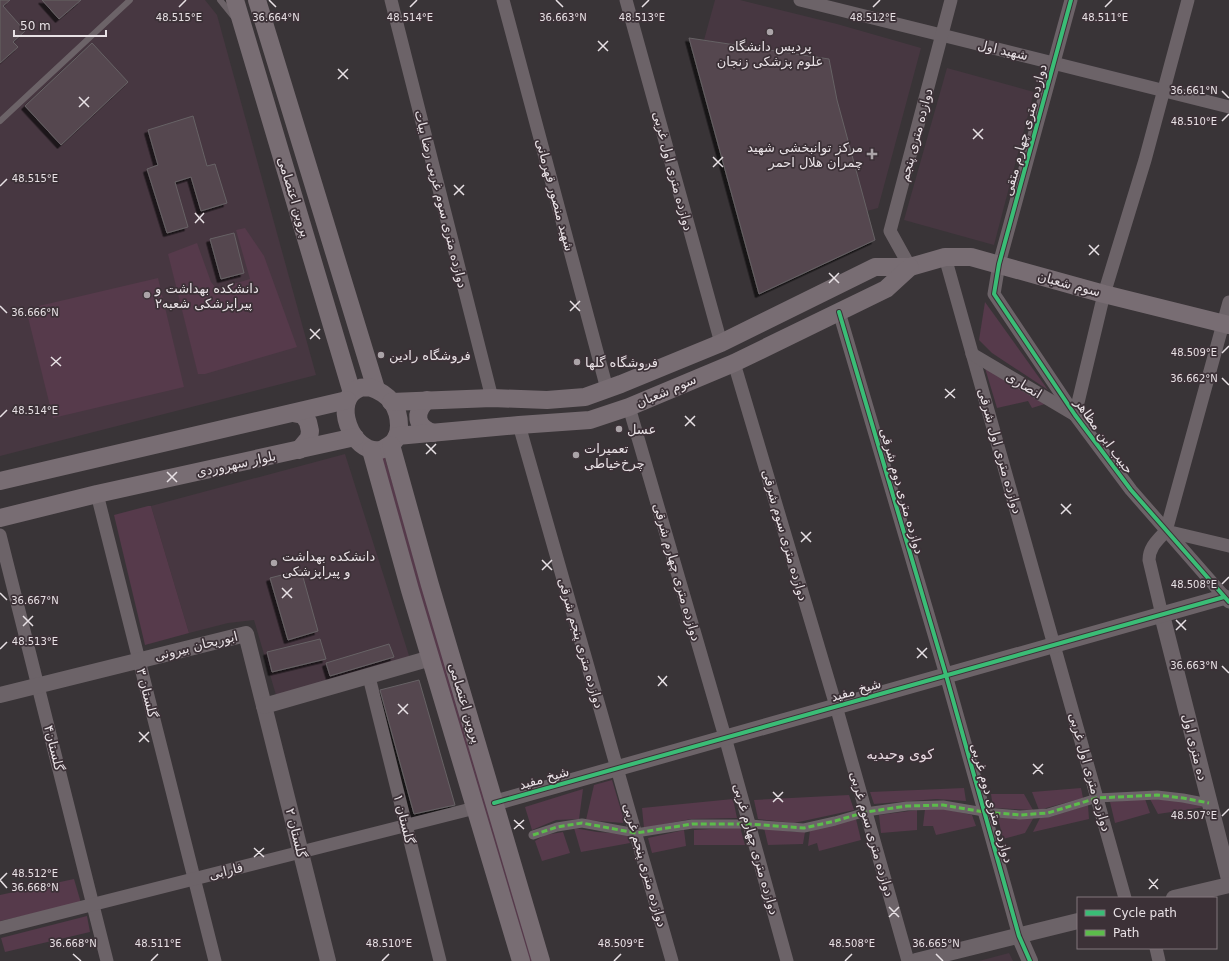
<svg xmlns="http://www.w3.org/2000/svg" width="1229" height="961" viewBox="0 0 1229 961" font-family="'DejaVu Sans','Noto Naskh Arabic',sans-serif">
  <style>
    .built { fill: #473741 }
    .green { fill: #563a4b }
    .building { fill: #54474f; stroke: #676265; filter: url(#shadow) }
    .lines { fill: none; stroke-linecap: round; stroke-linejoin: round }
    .service { stroke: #6c6368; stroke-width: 6 }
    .pedestrian { stroke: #6c6368; stroke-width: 9 }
    .minor { stroke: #6c6368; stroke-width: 13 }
    .tertiary { stroke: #6c6368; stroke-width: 16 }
    .secondary { stroke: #786d73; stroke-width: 18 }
    .quiet { stroke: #5cbc4b; stroke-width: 3; stroke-dasharray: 6 3; stroke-linecap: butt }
    .cycleway-casing { stroke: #3c3137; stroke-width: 6 }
    .cycleway { stroke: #3abd76; stroke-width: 4 }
    .ticks { fill: none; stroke: #e8e1e5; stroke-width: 1.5 }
    .poi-dot { fill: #aba4a8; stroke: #3c3137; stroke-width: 1.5 }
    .labels { text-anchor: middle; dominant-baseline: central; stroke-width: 3.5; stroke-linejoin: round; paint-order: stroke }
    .poi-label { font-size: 13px; fill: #e8e1e5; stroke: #3c3137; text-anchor: start }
    .street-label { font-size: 13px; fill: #e8e1e5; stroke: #3c3137 }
    .neighbourhood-label { font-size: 14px; fill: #e8dae2; stroke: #3c3137 }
    .ticks-label { font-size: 10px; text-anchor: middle; fill: #e8e1e5; stroke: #3c3137; stroke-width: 3.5; stroke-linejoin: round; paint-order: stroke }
  </style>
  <defs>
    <filter id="shadow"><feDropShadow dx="-3.5" dy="3.5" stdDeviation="0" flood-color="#0009"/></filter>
  </defs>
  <rect width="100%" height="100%" fill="#393437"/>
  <g class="built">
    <path d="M0,0H205L217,15L316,375L0,456Z"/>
    <path d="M715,0H740L837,24L921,48L878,208L867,211L837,100L829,59L704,40Z"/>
    <path d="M947,68L1034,92L994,245L904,220Z"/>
    <path d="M345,454L412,665L278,702L254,620L228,623L189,633L151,506Z"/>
    <path d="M1009,953L1013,961H979Z"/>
  </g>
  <g class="green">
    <path d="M245,228L264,256L297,347L205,374H198L168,254L197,243L211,282L217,289L250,279L236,230Z"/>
    <path d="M158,278L184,387L53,418L26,309Z"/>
    <path d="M985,302L1048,390L992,353L979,340Z"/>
    <path d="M985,368L1048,403L1032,408L1028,401L997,408Z"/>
    <path d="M383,451L535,961H527L376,452Z"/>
    <path d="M148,506H151L189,633L145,645L114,515Z"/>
    <path d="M612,780L624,820L623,823L586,820L594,785Z"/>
    <path d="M964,788L966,801L936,799L874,804L870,792Z"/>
    <path d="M1081,788L1083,798L1039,810L1032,792Z"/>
    <path d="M583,789L579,819L556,820L532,830L525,807Z"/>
    <path d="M991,794H1024L1033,810L993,808Z"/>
    <path d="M849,795L854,810L794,823L758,819L754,800Z"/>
    <path d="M733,799L737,818L691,819L644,828L642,808Z"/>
    <path d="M1145,799L1150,813L1115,823L1110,802Z"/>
    <path d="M1150,799C1169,800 1187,801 1205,807L1158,814Z"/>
    <path d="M1088,805L1089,819L1033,832L1040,818L1050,817Z"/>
    <path d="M925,809H945L972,815L976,826L936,835L933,826H923Z"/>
    <path d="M917,810V830L881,833L879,815Z"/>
    <path d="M1034,817L1025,833L1003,839L998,818Z"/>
    <path d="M856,819L861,840L819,851L817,843L808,846L810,830Z"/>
    <path d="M740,827L745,845H694V830Z"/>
    <path d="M574,828L597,832L627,834L630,843L581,852Z"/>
    <path d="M764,828L796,832H805L803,844L768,845Z"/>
    <path d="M684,830L686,846L652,853L648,838Z"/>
    <path d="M563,832L570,853L542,861L535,841L545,835Z"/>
    <path d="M74,879L81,903L0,921V895Z"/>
    <path d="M87,916L90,932L5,952L1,938Z"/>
  </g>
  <g class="building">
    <path d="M0,0H10L3,6L25,31L13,42L18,47L0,63Z"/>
    <path d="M42,0H81L59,19Z"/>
    <path d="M689,38L829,59L837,100L875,240L759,294Z"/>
    <path d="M92,43L128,82L61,145L25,106Z"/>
    <path d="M193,116L207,166L215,164L227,203L201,211L191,177L175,182L188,227L167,233L147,169L158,165L148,130Z"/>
    <path d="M234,233L244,273L221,279L210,239Z"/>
    <path d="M301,570L318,631L288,640L270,578Z"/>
    <path d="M320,639L326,659L272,672L267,652Z"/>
    <path d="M389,644L394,657L330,676L326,663Z"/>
    <path d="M419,680L455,805L414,814L380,690Z"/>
  </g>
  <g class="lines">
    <g class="service">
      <path d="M220,0L233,16"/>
      <path d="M0,121L130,0"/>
    </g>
    <path class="pedestrian" d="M533,835L557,827L582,823L636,833L692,824H749L804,828L835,821L866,812L907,806L943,805L984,812L1020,815L1048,813L1097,798L1157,795L1183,798L1209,803"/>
    <g class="minor">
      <path d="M391,0L492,398"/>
      <path d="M503,0L607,389"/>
      <path d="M626,0L721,343"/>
      <path d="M800,0C943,36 1086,70 1229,107"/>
      <path d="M1071,0L999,264L994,294L1075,415L1131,490L1229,602"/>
      <path d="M945,257L1125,898"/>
      <path d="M910,267L890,231L951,0"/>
      <path d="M839,312L946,675L1019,936"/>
      <path d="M972,354L1075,415L1104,294L1145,160L1188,0"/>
      <path d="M734,363L836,706L908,961"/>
      <path d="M629,407L725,737L787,961"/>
      <path d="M519,425L672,961"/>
      <path d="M97,494L215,961"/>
      <path d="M1166,531L1229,546"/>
      <path d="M0,535L107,961"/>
      <path d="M1162,615L1149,560C1149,547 1158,540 1166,531L1229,302"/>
      <path d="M369,677L440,961"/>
      <path d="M0,928L475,808"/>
      <path d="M1156,948L1159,961"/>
    </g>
    <g class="tertiary">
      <path d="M1162,615L1229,879"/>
      <path d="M0,695L246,634L328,961"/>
      <path d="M264,706L431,658"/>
      <path d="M494,803L1224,597"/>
      <path d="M1174,898L1229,885"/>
      <path d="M1019,936L1030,961"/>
      <path d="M916,961L1078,921"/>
    </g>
    <g class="secondary">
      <path d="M235,0L352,393"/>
      <path d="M257,0L376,389"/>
      <path d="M369,387C378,390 386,394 392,402C400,414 404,438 388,446C386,447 382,450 380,450C352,455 330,399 360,388C362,387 366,388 369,387Z"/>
      <path d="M427,400C414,413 415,426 433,433"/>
      <path d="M391,402L492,398L547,400L585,397L621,384L721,343L875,267H910L945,257H971L1104,294L1229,325"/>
      <path d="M293,413L303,415L308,422L310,431L309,438L299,450"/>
      <path d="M397,436L519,425L590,420L629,407L734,363L886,289L910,267"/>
      <path d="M391,445L430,585L541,961"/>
      <path d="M371,450L410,590L521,961"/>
      <path d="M0,481L347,400"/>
      <path d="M0,518L97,494L355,437"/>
    </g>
    <path class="quiet" d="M533,835L557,827L582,823L636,833L692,824H749L804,828L835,821L866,812L907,806L943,805L984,812L1020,815L1048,813L1097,798L1157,795L1183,798L1209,803"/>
    <defs>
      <g id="cycleway">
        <path d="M1071,0L999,264L994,294L1075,415L1131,490L1229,602"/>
        <path d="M839,312L946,675L1019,936L1030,961"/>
        <path d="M494,803L1224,597"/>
      </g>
    </defs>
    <use href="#cycleway" class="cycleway-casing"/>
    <use href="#cycleway" class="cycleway"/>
  </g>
  <path class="ticks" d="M269,0L276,7M556,0L563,7M179,7L186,0M410,7L417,0M642,7L649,0M873,7L880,0M1105,7L1112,0M598,41L608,51M598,51L608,41M338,69L348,79M338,79L348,69M1222,91L1229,98M79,97L89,107M79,107L89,97M1222,121L1229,114M973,129L983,139M973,139L983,129M713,157L723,167M713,167L723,157M454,185L464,195M0,186L7,179M454,195L464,185M195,213L204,223M195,223L204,213M1089,245L1099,255M1089,255L1099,245M829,273L839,283M829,283L839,273M570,301L580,311M0,306L7,313M570,311L580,301M310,329L320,339M310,339L320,329M1222,353L1229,346M51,357L61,366M51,366L61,357M1222,378L1229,385M945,389L955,398M945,398L955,389M685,416L695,426M0,417L7,410M685,426L695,416M426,444L436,454M426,454L436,444M167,472L177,482M167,482L177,472M1061,504L1071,514M1061,514L1071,504M801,532L811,542M801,542L811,532M542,560L552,570M542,570L552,560M1222,584L1229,577M282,588L292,598M0,593L7,600M282,598L292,588M23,616L33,626M1176,620L1186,630M23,626L33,616M1176,630L1186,620M917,648L927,658M0,649L7,642M917,658L927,648M1222,666L1229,673M658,676L667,686M658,686L667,676M398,704L408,714M398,714L408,704M139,732L149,742M139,742L149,732M1033,764L1043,774M1033,774L1043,764M773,792L783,802M773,802L783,792M1222,816L1229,809M514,820L524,829M514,829L524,820M254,848L264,857M254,857L264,848M1149,879L1158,889M0,880L7,873M0,880L7,888M1149,889L1158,879M889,907L899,917M889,917L899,907M73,954L81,961M936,954L943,961M151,961L158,954M382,961L389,954M614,961L621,954M845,961L852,954"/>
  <g class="poi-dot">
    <circle cx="770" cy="32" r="4"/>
    <path d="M870 148h4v4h4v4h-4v4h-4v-4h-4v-4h4z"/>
    <circle cx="147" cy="295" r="4"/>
    <circle cx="381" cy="355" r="4"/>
    <circle cx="577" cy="362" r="4"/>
    <circle cx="619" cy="429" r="4"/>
    <circle cx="576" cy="455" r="4"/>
    <circle cx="274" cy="563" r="4"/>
  </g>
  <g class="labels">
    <g class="poi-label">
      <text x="770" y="46" text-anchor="middle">پردیس دانشگاه<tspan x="770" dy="15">علوم پزشکى زنجان</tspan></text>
      <text x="863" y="147" text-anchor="end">مرکز توانبخشی شهید<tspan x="863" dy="15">چمران هلال احمر</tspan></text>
      <text x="155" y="288">دانشکده بهداشت و<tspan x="155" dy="15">پیراپزشکى شعبه۲</tspan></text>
      <text x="389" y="355">فروشگاه رادین</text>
      <text x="585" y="362">فروشگاه گلها</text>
      <text x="627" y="429">عسل</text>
      <text x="584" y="448">تعمیرات<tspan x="584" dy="15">چرخ‌خیاطی</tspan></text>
      <text x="282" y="556">دانشکده بهداشت<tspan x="282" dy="15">و پیراپزشکی</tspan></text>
    </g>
    <g class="street-label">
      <text transform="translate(1003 50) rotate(13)">شهید اول</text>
      <text transform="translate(1025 130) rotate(-75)">دوازده متری چهارم متقی</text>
      <text transform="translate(916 135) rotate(-75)">دوازده متری پنجم</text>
      <text transform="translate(673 171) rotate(75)">دوازده متری اول غربی</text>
      <text transform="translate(555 195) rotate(75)">شهید منصور قهرمانی</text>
      <text transform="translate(294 197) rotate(73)">پروین اعتصامی</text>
      <text transform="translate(441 199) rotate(76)">دوازده متری سوم غربی رضا بیات</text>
      <text transform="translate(1069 284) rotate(15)">سوم شعبان</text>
      <text transform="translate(1024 385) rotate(31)">انصاری</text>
      <text transform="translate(666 391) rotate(-23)">سوم شعبان</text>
      <text transform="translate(1104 436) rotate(54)">حبیب ابن مظاهر</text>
      <text transform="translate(1000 451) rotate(74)">دوازده متری اول شرقی</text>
      <text transform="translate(236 464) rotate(-12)">بلوار سهروردی</text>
      <text transform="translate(902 491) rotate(74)">دوازده متری دوم شرقی</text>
      <text transform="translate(785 535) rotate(74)">دوازده متری سوم شرقی</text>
      <text transform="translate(677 572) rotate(74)">دوازده متری چهارم شرقی</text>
      <text transform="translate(581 643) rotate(74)">دوازده متری پنجم شرقی</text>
      <text transform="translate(196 646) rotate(-14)">ابوریحان بیرونی</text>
      <text transform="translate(856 690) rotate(-16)">شیخ مفید</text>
      <text transform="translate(147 693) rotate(76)">گلستان ۳</text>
      <text transform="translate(465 703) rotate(73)">پروین اعتصامی</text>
      <text transform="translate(1195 747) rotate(76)">ده متری اول</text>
      <text transform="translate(54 748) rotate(76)">گلستان۴</text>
      <text transform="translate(1090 772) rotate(74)">دوازده متری اول غربی</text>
      <text transform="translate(544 778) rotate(-16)">شیخ مفید</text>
      <text transform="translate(992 803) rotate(74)">دوازده متری دوم غربی</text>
      <text transform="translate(404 819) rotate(76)">گلستان ۱</text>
      <text transform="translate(296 833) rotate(76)">گلستان ۲</text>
      <text transform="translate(872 834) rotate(74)">دوازده متری سوم غربی</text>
      <text transform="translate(756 849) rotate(74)">دوازده متری چهارم غربی</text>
      <text transform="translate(645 865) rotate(74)">دوازده متری پنجم غربی</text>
      <text transform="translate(226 871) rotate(-14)">فارابی</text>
    </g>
    <g class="neighbourhood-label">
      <text x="900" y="754">کوی وحیدیه</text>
    </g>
  </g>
  <g class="ticks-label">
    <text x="179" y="21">48.515°E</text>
    <text x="276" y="21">36.664°N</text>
    <text x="410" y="21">48.514°E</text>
    <text x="563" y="21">36.663°N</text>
    <text x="642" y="21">48.513°E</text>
    <text x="873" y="21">48.512°E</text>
    <text x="1105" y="21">48.511°E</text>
    <text x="1194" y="94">36.661°N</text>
    <text x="1194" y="125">48.510°E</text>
    <text x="35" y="182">48.515°E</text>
    <text x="35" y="316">36.666°N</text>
    <text x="1194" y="356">48.509°E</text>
    <text x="1194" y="382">36.662°N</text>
    <text x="35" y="414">48.514°E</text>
    <text x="1194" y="588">48.508°E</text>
    <text x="35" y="604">36.667°N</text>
    <text x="35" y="645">48.513°E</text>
    <text x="1194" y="669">36.663°N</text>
    <text x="1194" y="819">48.507°E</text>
    <text x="35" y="877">48.512°E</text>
    <text x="35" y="891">36.668°N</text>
    <text x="73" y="947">36.668°N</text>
    <text x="158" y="947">48.511°E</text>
    <text x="389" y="947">48.510°E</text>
    <text x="621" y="947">48.509°E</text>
    <text x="852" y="947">48.508°E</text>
    <text x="936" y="947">36.665°N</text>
  </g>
  <rect x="1077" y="897" width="140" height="52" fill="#3c3137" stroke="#81777d"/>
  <rect x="1085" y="910" width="20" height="6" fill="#3abd76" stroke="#81777d"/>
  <text x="1113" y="917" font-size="12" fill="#e8e1e5">Cycle path</text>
  <rect x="1085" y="930" width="20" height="6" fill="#5cbc4b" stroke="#81777d"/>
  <text x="1113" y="937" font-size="12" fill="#e8e1e5">Path</text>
  <path d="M14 30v6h92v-6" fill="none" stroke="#e8e1e5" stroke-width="2"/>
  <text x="20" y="30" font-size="12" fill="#e8e1e5" stroke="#3c3137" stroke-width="3" paint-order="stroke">50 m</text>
</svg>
